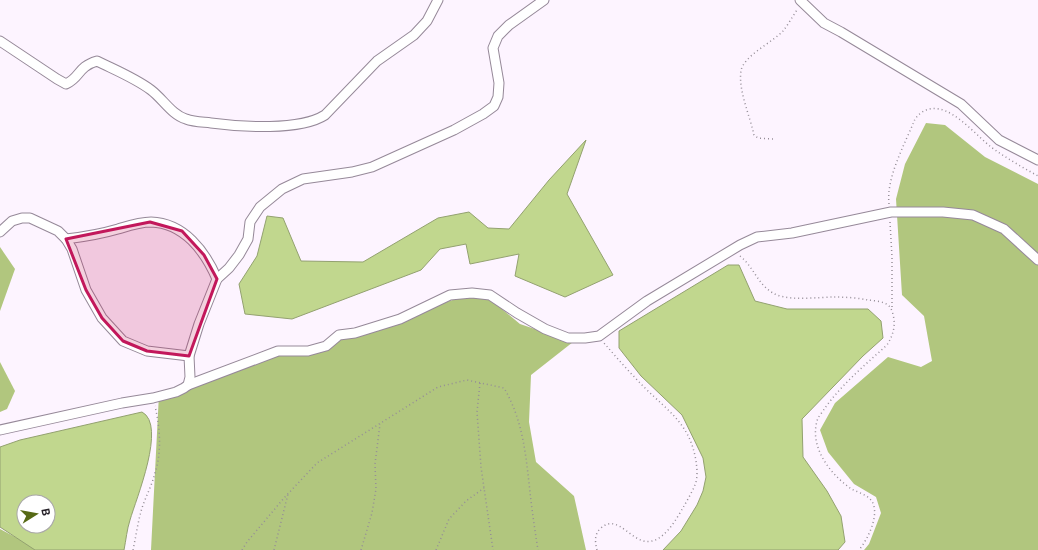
<svg xmlns="http://www.w3.org/2000/svg" width="1038" height="550" viewBox="0 0 1038 550" font-family="Inter,sans-serif">
  <style>
    .forest { fill: #b1c67e }
    .water { fill: #c1d78e; stroke: #93a170; fill-rule: evenodd }
    .lines { fill: none; stroke-linecap: round; stroke-linejoin: round }
    .minor-casing { stroke: #968999; stroke-width: 11 }
    .path { stroke: #958e97; stroke-width: 1.5; stroke-dasharray: 1 3; stroke-linecap: butt }
    .minor { stroke: #fff; stroke-width: 9 }
    .marked { fill: #c2185b; fill-opacity: 0.2; stroke: #c2185b; stroke-width: 3; stroke-linejoin: round }
  </style>
  <rect width="100%" height="100%" fill="#fdf4ff"/>
  <g class="forest">
    <path d="M926,123L945,125L985,157L1038,184V550H864L869,544L881,513L876,497L854,484L828,452L820,430L835,403L888,357L921,367L932,361L924,316L902,295L896,199L905,164Z"/>
    <path d="M0,247L15,269L0,311Z"/>
    <path d="M480,291L520,324L573,342L531,375L529,422L536,462L574,496L586,550H151L159,394L213,373L310,347Z"/>
    <path d="M0,362L15,391L7,409L0,412Z"/>
    <path d="M0,529L34,547L35,550H0Z"/>
  </g>
  <g class="water">
    <path d="M586,140L567,194L613,275L565,297L515,276L519,254L470,264L466,244L440,249L421,270L292,319L245,314L239,284L257,256L267,216L283,218L301,261L363,262L438,218L469,212L488,228L509,229L549,180Z"/>
    <path d="M728,265H739L755,301L787,309H868L881,321L883,338L863,356L802,419L803,457L827,491L841,516L845,542L838,550H663L681,531L697,505L703,491L706,477L703,458L682,415L641,376L619,348V331Z"/>
    <path d="M142,412C167,425 136,499 130,520C127,529 126,540 124,550H35L0,527V447L20,440ZM24,502H48V526H24Z"/>
  </g>
  <g class="lines">
    <defs>
      <g id="minor">
        <path d="M800,0L824,23L841,32L961,104L999,140L1038,160"/>
        <path d="M0,41L57,79L66,84C81,77 77,67 97,61C115,70 135,78 151,90C163,99 172,115 186,119C194,122 203,122 211,123C241,127 300,131 325,115L377,61L414,35L427,21L438,0"/>
        <path d="M0,232L12,221L22,218H30L58,231L66,239L72,249L86,290L102,318L123,341L147,351L189,356"/>
        <path d="M66,239C83,237 101,234 118,229C128,226 140,222 151,222C184,223 205,251 217,279"/>
        <path d="M188,385L278,351H308L326,346L339,335L355,333L400,319L450,295L472,293L490,295L517,313L545,329L568,338H585L599,336L647,301L740,245L757,237L792,233L891,212H943L973,215L1004,229L1038,260"/>
        <path d="M0,430L122,403L153,398L176,392L184,388L188,385L190,377L189,356L199,324L217,279L229,268L239,255L248,239L250,222L260,207L282,189L303,179L352,172L372,167L454,130L483,114L494,106L498,97L499,83L493,48L498,36L509,25L544,0"/>
      </g>
    </defs>
    <use href="#minor" class="minor-casing"/>
    <g class="path">
      <path d="M773,139L758,138L754,135C750,116 738,90 741,71C743,56 773,42 783,31C788,25 792,17 797,10"/>
      <path d="M889,204C886,177 905,144 915,119C921,111 929,107 939,109C957,112 977,136 991,147C1006,158 1022,167 1038,176"/>
      <path d="M890,222L892,257V310"/>
      <path d="M740,256C755,268 758,287 777,295C793,301 818,297 835,297C846,297 858,298 868,300C875,301 884,301 889,306C892,309 893,314 894,319C895,329 892,337 887,345C865,365 842,384 825,408C823,411 820,415 818,418C808,445 829,473 850,488C856,492 866,494 871,500C881,513 868,539 859,550"/>
      <path d="M480,383L477,412L481,467L493,550"/>
      <path d="M133,550C136,536 138,521 142,508C146,496 152,485 155,473C162,451 160,428 155,406"/>
      <path d="M242,550L247,542L284,498L317,463L438,387L467,380L504,388C523,420 526,456 530,492C532,511 535,531 538,550"/>
      <path d="M274,550L288,494"/>
      <path d="M361,550L372,513L376,489L375,464L380,424"/>
      <path d="M436,550L449,519L466,501L484,488"/>
      <path d="M597,550C595,542 594,534 601,528C619,512 632,546 652,541C666,538 677,518 684,506C688,499 692,492 695,485C698,478 697,468 696,461C690,424 669,412 645,388C631,374 617,358 604,343"/>
    </g>
    <use href="#minor" class="minor"/>
  </g>
  <path class="marked" d="M150,222L182,231L204,255L217,279L189,356L147,351L123,341L102,318L86,290L66,239Z"/>
  <g transform="translate(36 514) rotate(79)"><circle r="19" fill="#ffffff" stroke="#a9a7a9"/>
  <path d="M0-3L7 15L0 10L-7 15Z" fill="#566915"/>
  <text y="-6" font-size="11" font-weight="bold" text-anchor="middle" fill="#272229">B</text>
  </g>
</svg>
